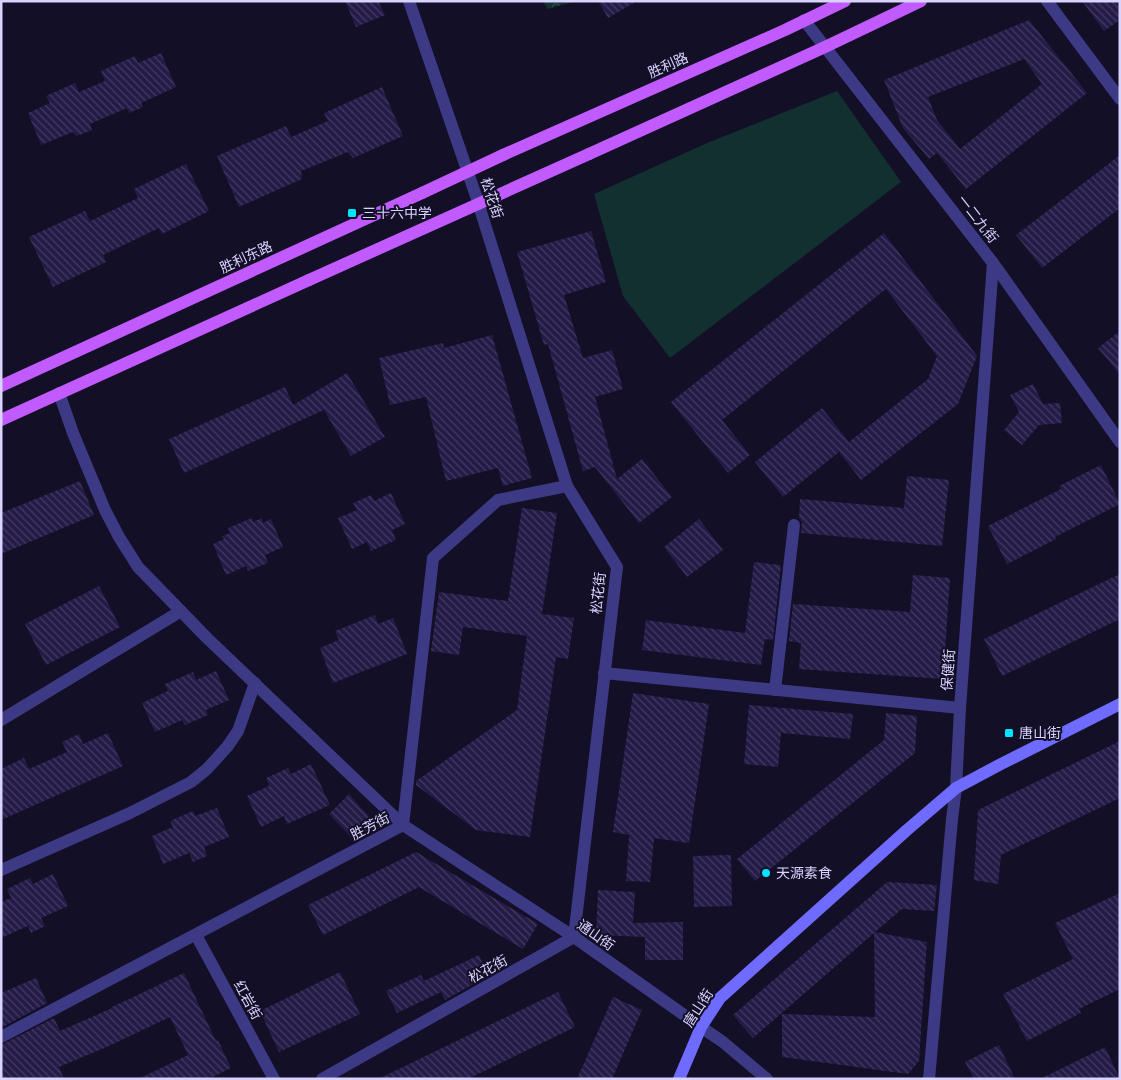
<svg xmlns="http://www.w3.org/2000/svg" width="1121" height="1080" viewBox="0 0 1121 1080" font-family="Ubuntu,'Noto Sans SC',sans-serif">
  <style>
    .grass { fill: #12302f }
    .forest { fill: url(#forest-crowns) }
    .building { fill: url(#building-back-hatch); fill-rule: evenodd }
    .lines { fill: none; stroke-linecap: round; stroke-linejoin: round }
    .minor { stroke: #3d3a85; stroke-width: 12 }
    .secondary { stroke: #6f6bff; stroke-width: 12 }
    .primary { stroke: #c25bff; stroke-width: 12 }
    .primary-bridge { stroke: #c25bff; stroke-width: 12 }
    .poi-dot { fill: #00e5ff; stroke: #130f26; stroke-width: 2 }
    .labels { text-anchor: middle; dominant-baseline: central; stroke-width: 4; stroke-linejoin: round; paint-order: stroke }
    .street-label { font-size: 14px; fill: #d9d4ff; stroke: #130f26 }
    .poi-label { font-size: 14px; fill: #d9d4ff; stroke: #130f26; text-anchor: start }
  </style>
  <defs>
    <pattern id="forest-crowns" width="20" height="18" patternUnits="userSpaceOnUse" patternTransform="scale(1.25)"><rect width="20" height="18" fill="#12302f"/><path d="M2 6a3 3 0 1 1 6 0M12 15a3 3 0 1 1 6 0" fill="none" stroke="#344d4e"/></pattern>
    <pattern id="building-back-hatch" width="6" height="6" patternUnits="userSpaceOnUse" patternTransform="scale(1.25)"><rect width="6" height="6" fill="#241b47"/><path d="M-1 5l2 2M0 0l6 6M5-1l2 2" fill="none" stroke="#433b63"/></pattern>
  </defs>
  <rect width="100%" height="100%" fill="#130f26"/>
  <path class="grass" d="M837,91L901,182L670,358L623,296L594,194L707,143Z"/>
  <path class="forest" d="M542,1H576L548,9Z"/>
  <g class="building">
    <path d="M345,1H378L385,15L356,27Z"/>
    <path d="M598,1H637L608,18Z"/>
    <path d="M1082,1H1120V20L1104,31Z"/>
    <path d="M1029,20L1087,93L966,189L937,153L929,159L903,128L884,80ZM1024,59L1042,84L960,149L937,120L928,97Z"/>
    <path d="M161,53L176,87L141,103L143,107L129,113L127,108L90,124L92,130L77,136L73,132L41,145L28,113L50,103L46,96L75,83L79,92L105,81L101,71L135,56L138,63Z"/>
    <path d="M382,87L403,136L353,158L348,152L301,171L302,179L239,207L217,156L286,126L291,137L328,121L324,113Z"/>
    <path d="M1120,155V208L1042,268L1016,235Z"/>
    <path d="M186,164L209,211L162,234L159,228L103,255L106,262L53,287L29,237L85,211L90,221L138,198L134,189Z"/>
    <path d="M591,231L606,282L564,295L583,358L612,350L623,389L595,397L617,479L642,459L672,497L639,523L595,467L583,471L548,344L544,345L517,252Z"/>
    <path d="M884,233L977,356L958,404L861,480L839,452L783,497L755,462L822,408L849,442L928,379L937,356L886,289L722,420L750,455L728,473L671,402Z"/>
    <path d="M1120,331V375L1098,348Z"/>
    <path d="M492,335L532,478L503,486L498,468L446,481L426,397L390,405L379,358L443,343L444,348Z"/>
    <path d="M347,373L385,437L351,456L324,410L184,473L169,439L285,387L293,405Z"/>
    <path d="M1033,384L1043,404L1060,403L1062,423L1039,425L1022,445L1004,430L1019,412L1010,395Z"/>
    <path d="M1101,465L1120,504L1055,537L1056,539L1007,564L988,526L1061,489L1059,486Z"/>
    <path d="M907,476L949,480L942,546L801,533L802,522L799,518L800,499L904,508Z"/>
    <path d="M80,481L94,515L1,554V513Z"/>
    <path d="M391,493L405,524L392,530L396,540L371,551L367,542L352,549L338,518L357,510L353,503L371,495L374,501Z"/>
    <path d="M522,508L557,513L542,614L574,618L568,659L556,657L530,837L476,830L416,785V781L517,710L527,636L463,627L459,655L431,651L439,592L508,601Z"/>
    <path d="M252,518L253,522L262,518L263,523L271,519L283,547L265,555L268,563L248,571L246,566L226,575L213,544L224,539L222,536L230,533L228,528Z"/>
    <path d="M699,519L723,550L687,577L664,547Z"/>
    <path d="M754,562L781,565L773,640L765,639L761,665L642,650L646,620L745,633Z"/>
    <path d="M1120,574V619L1002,676L984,639Z"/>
    <path d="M913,575L950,578L943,679L799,669L801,643L789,641L793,604L910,612Z"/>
    <path d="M99,586L120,627L46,665L25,624Z"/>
    <path d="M375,615L378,624L393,618L407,654L333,683L320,648L339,640L335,631Z"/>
    <path d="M216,671L229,700L206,710L208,715L185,725L182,720L155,732L142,703L168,691L165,684L193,672L196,680Z"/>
    <path d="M633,693L709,704L689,843L654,838L650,882L626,881L629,835L613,832Z"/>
    <path d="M749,705L853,714L850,739L781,733L778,767L744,764Z"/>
    <path d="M886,713L917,716L915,753L755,881L737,859L884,740Z"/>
    <path d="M108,733L123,766L1,820V769L24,758L29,769L67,752L62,742L79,734L83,744Z"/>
    <path d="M1120,741V798L1001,855L998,884L974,880L978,810Z"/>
    <path d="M311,764L330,805L287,824L284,816L261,827L247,796L269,786L266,778L288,768L291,774Z"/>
    <path d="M349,794L379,828L355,841L329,814Z"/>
    <path d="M217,808L229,837L204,847L207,856L193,862L189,853L163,864L152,836L173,827L170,821L193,811L195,816Z"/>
    <path d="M416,852L538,924L523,949L419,887L323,935L308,905Z"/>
    <path d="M731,855L732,906L694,907L693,856Z"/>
    <path d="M53,874L68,906L41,918L45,926L31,933L28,926L1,938V902L11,898L7,889L30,878L33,884Z"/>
    <path d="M887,882L937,885L934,911L902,909L875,932L927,942L919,1061L908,1074L782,1057V1014L875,1017L874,933L753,1038L733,1015Z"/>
    <path d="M598,890L635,892L633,923L683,922V960H645V937L596,935Z"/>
    <path d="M1120,893V989L1079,1009L1081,1013L1027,1041L1003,994L1073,959L1055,923Z"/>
    <path d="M479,955L488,976L445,1000L441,992L397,1013L386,991L421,975L424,981Z"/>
    <path d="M340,972L360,1014L279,1052L260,1011Z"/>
    <path d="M184,973L216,1041L218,1040L231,1068L209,1079H138L188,1055L170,1017L109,1046L59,1067L64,1079H1V1045L54,1018L60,1031L112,1008V1007Z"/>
    <path d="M36,978L47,1003L1,1028V993Z"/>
    <path d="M558,992L575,1027L468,1079H378Z"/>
    <path d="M613,997L642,1010L612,1079H577Z"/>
    <path d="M999,1045L1015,1079H974L965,1062Z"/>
    <path d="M1105,1047L1120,1079H1040Z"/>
  </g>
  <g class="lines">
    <g class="minor">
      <path d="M1047,1L1120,99"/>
      <path d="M804,20L993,263L1120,442"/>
      <path d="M59,393L73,433L105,510L119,537L138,567L207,638L403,825L574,937L701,1027L723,1042L767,1079"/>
      <path d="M604,673L960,708"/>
      <path d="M775,690L794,525"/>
      <path d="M1,720L181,611"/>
      <path d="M1,870L130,813L191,782L207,769L227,747L238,731L255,683"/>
      <path d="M196,935L274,1079"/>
      <path d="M1,1037L403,825L433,558L498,500L567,486"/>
      <path d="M322,1079L574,937L617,567L567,486L476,196L409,1"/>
      <path d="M929,1079L952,819L956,788L960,708L993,263"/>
    </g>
    <path class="secondary" d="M679,1079L701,1027L720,998L907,830L956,788L1001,764L1120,704"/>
    <g class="primary">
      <path d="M589,154L825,47L921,1"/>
      <path d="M503,155L785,30L845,1"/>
      <path d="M1,386L422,193"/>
      <path d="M1,420L309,280"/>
    </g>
    <g class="primary-bridge">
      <path d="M422,193L503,155"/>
      <path d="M309,280L589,154"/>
    </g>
  </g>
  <g class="poi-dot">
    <rect x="347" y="208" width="10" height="10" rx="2.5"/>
    <rect x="1004" y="728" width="10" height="10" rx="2.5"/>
    <circle cx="766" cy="873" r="5"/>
  </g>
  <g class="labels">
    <g class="street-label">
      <text transform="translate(668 65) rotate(-24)">胜利路</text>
      <text transform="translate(492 198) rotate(72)">松花街</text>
      <text transform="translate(978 219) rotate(52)">一二九街</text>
      <text transform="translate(246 257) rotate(-25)">胜利东路</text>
      <text transform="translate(598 593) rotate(-84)">松花街</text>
      <text transform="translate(948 670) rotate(-86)">保健街</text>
      <text transform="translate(370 826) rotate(-28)">胜芳街</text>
      <text transform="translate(596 935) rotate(35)">通山街</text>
      <text transform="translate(488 969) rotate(-29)">松花街</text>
      <text transform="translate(248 1000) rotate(61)">红岩街</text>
      <text transform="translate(698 1008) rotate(-57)">唐山街</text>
    </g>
    <g class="poi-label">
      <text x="362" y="213">三十六中学</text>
      <text x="1019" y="733">唐山街</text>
      <text x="776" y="873">天源素食</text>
    </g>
  </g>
  <rect width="1121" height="1080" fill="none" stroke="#d9d4ff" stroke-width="5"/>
</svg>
